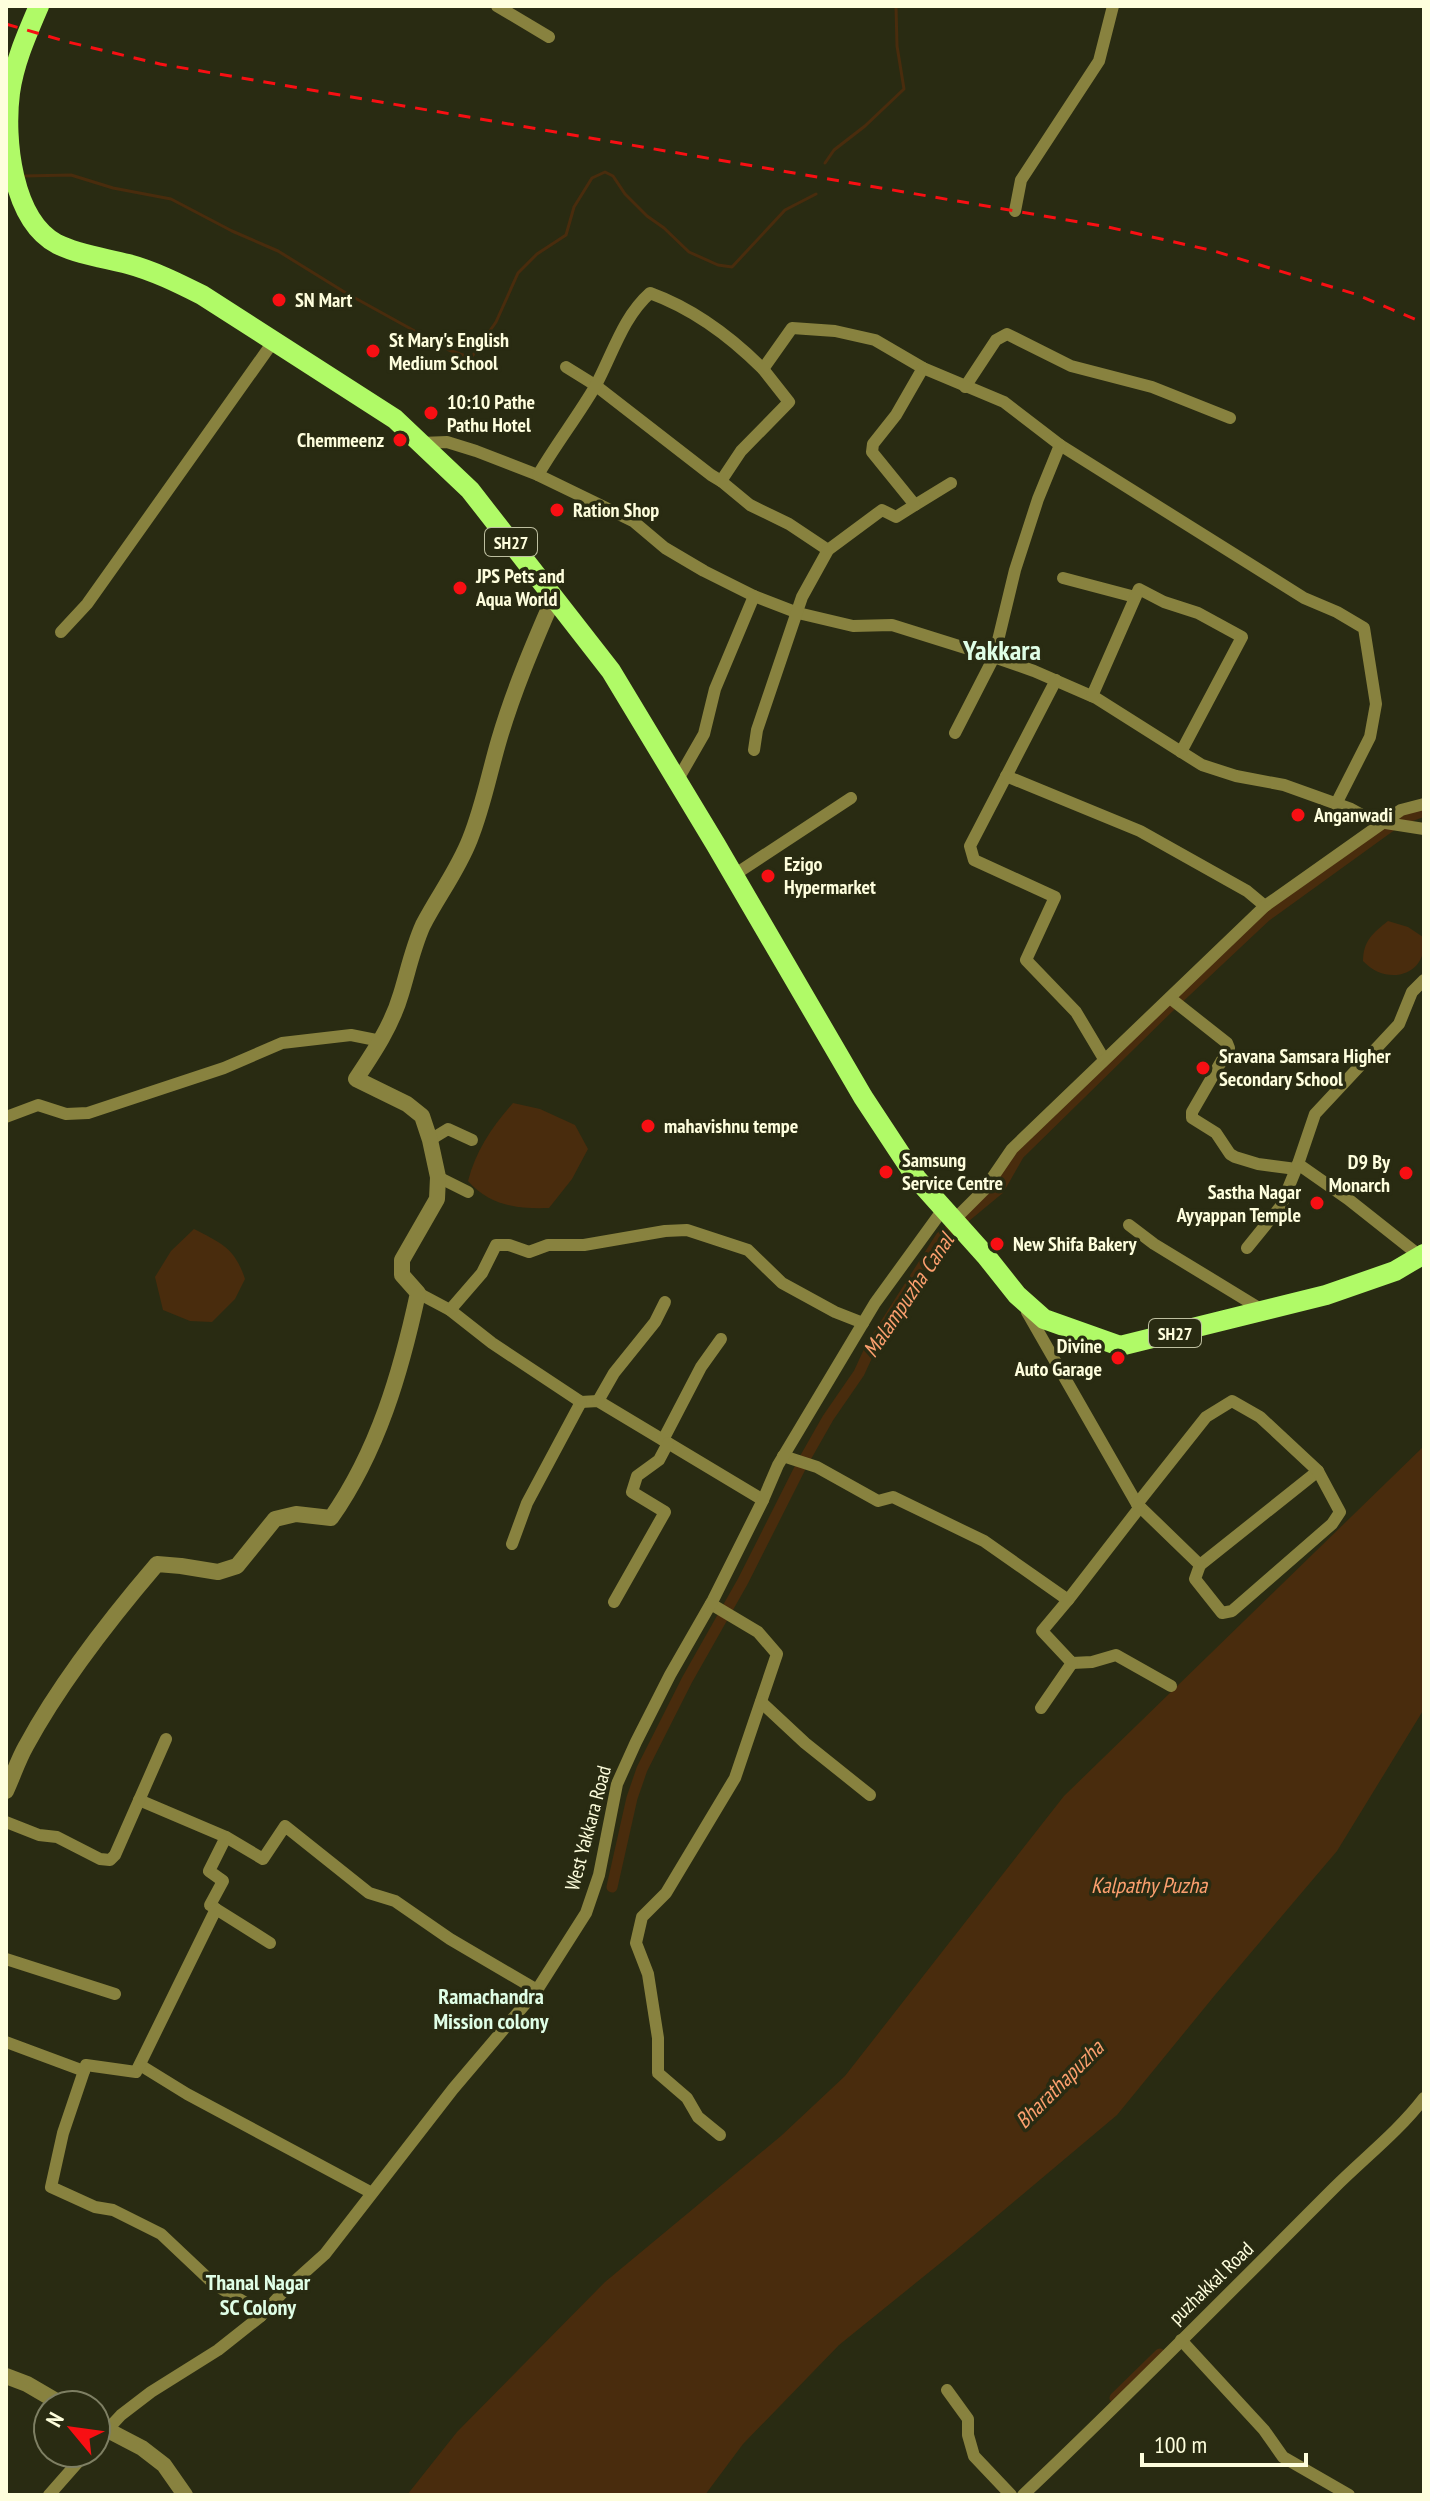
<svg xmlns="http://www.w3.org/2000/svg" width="1430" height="2501" viewBox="0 0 1430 2501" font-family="'PT Sans Narrow',sans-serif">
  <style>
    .water { fill: #492c0d }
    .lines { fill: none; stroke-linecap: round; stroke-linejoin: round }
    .stream { stroke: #492c0d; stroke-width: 3 }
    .canal { stroke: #492c0d; stroke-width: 11 }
    .minor { stroke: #88823f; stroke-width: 12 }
    .tertiary { stroke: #88823f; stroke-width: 16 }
    .primary { stroke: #b0fa67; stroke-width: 20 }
    .rail { stroke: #f80f13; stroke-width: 3; stroke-dasharray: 12 10; stroke-linecap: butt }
    .poi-dot { fill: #f80f13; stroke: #292b12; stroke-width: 3 }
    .labels { text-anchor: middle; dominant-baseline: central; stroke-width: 7; stroke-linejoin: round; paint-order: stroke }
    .shield { fill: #292b12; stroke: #bebfa0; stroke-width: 2 }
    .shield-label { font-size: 18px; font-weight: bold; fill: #fefedd }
    .poi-label { font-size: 20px; font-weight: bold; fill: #fefedd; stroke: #292b12; text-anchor: start }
    .street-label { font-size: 20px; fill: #fefedd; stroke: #292b12 }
    .water-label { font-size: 22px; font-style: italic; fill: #fb9f6e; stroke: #292b12 }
    .neighbourhood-label { font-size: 22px; font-weight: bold; fill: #dffee6; stroke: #292b12 }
    .district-label { font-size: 28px; font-weight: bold; fill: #dffee6; stroke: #292b12 }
  </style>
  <rect width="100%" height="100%" fill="#292b12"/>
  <g class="water">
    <path d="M1388,921L1408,927L1423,937C1430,974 1388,988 1363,961C1363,941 1373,933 1388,921Z"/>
    <path d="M513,1103L540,1109L575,1125L588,1149L572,1179L549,1208C517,1209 490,1206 468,1181C476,1150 492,1127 513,1103Z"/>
    <path d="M194,1229C221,1243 235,1248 245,1279L235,1299L212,1322L190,1321L163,1310L155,1277L171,1251Z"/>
    <path d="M1424,1446V1709L1337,1851L1215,1995L1117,2115L954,2252L839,2345L743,2444L705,2495H407L457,2432L605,2282L781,2136L845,2076L1064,1796Z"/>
  </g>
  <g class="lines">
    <g class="stream">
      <path d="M825,163L834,150L865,126L904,89L897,46L896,6"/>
      <path d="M24,176L71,175L113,188L171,199L232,231L278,251L346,293L449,350L471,358L496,322L518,273L537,254L566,235L574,207L592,178L605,172L613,176L625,194L647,216L664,228L689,252L718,265L732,267L785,210L816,194"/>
    </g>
    <g class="canal">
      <path d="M612,1887L632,1798L642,1769L687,1680L743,1581L803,1462L828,1418L859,1373L871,1347L941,1237L999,1189L1019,1154L1168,1008L1266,916L1399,820L1424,811"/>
      <path d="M1115,2398L1160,2354"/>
    </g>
    <g class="minor">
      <path d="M497,6L549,37"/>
      <path d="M1015,211L1021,180L1099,61L1113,6"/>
      <path d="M566,367L595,385L711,475L721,481"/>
      <path d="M763,369L789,402L741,451L721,481L750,505L789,524L828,550"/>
      <path d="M965,387L996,340L1007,334L1071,366L1152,387L1230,418"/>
      <path d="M421,443L447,442L476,451L538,475L633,521L665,548L704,571L754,596L798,613L853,626L892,625L994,657L1034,671L1096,698L1202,765L1236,776L1284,785L1351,809L1373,821L1424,829"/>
      <path d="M1060,445L1304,598L1337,612L1364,628L1376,704L1370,737L1336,804"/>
      <path d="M538,475C556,444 578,416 596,385C613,353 623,317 650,293C694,309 731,337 763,369L792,328L835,331L875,340L923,368L1004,402L1060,445L1038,499L1015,570L994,657L955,733"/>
      <path d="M915,505L951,483"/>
      <path d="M1063,578L1135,597"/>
      <path d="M61,632L87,604L273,342"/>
      <path d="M1056,680L970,846L974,860L1055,897L1026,960L1076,1012L1104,1059"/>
      <path d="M1092,696L1139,589L1164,602L1198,613L1242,637L1181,752"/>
      <path d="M754,750L757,730L802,597L828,550L882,510L896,517L915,505L872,452L873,444L896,415L923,368"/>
      <path d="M1006,776L1140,831L1247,891L1265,906"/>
      <path d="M677,781L704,734L715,689L754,596"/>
      <path d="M734,875L851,798"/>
      <path d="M1170,998L1227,1043L1229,1048L1192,1112V1118L1216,1133L1230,1154L1235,1157L1258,1164L1296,1169"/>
      <path d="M6,1117L38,1105L66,1114L88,1113L224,1068L282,1043L351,1035L381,1041"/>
      <path d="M430,1140L448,1129L472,1140"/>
      <path d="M438,1177L468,1192"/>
      <path d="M954,1220L984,1190L1012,1149L1265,906L1401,810L1424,804"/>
      <path d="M1129,1225L1154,1244L1264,1311"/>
      <path d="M1247,1248L1281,1206L1298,1164"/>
      <path d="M1420,1256L1348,1199L1298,1164L1315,1114L1399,1024L1412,992L1424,980"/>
      <path d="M418,1293L450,1310L492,1343L581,1402L598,1401L763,1500"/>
      <path d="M450,1310L482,1273L496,1245H509L529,1252L548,1245H584L665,1231L687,1230L748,1250L782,1283L835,1312L863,1323"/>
      <path d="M1027,1312L1137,1504L1200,1565L1318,1471"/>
      <path d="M598,1401L614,1373L655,1322L665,1302"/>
      <path d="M663,1440L701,1367L721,1339"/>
      <path d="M783,1456L817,1467L878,1501L893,1497L984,1541L1068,1600L1140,1507"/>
      <path d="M1137,1504L1206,1417L1232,1401L1260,1417L1318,1471L1340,1512L1332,1524L1232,1611L1222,1613L1195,1579L1200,1565"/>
      <path d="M512,1544L527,1503L581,1402"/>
      <path d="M1068,1600L1042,1631L1072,1663L1092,1662L1116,1655L1171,1686"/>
      <path d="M614,1602L665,1512L632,1492L637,1476L659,1460L668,1443"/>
      <path d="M711,1604L758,1632L777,1654L735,1778L666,1893L642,1917L636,1943L648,1974L658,2038V2073L687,2098L698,2117L720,2135"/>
      <path d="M761,1702L805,1743L870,1795"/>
      <path d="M1041,1708L1072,1663"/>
      <path d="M139,1800L226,1837L263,1859L285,1826L369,1893L395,1901L450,1939L537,1990"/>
      <path d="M6,1822L39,1835L57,1837L100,1859L110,1860L115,1855L166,1739"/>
      <path d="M216,1909L210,1905L223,1881L209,1871L226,1837"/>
      <path d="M6,1959L115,1994"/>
      <path d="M6,2042L84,2071"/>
      <path d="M140,2065L187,2094L372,2193"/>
      <path d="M261,2316L244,2302L214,2284L161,2234L113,2210L95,2207L51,2187L63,2133L86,2065L136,2072L216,1909L270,1943"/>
      <path d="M1181,2340L1264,2430L1283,2457L1349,2495"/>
      <path d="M947,2390L968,2419V2435L974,2456L1011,2495"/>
      <path d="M96,2442L121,2415L151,2392L218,2350L261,2316L285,2290L325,2254L453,2089L537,1990L586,1913L599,1875L617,1784L636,1742L670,1675L713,1600L763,1500L778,1465L875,1303L944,1208"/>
      <path d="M49,2495L86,2453"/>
      <path d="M1023,2495C1129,2395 1231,2291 1334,2188C1364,2158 1398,2132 1424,2098"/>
    </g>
    <g class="tertiary">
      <path d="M6,1791C13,1776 18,1760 26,1746C60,1683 110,1619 157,1564L181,1566L218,1572L237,1566L275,1519L296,1514L331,1518C378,1451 401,1372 418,1293L402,1275V1260L437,1199L438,1177L430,1140L422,1116L407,1104L356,1079C374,1052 392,1025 401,994C408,971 413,947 423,925C438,896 458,870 470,839C483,807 489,774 499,740C513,692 533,645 553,599"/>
      <path d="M6,2376L27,2384L63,2405"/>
      <path d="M96,2424L142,2448L164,2465L185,2495"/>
    </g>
    <path class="primary" d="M39,6C27,34 14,63 10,93C4,139 12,220 57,244C79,255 105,258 128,264C154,271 178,283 202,295L395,419L470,490L611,671L716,845L863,1097L917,1179L986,1256L1017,1295L1044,1319L1120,1346L1326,1295L1395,1271L1424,1254"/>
    <path class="rail" d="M6,24L68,42L160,64L1108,227L1214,251L1355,294L1424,323"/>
  </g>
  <g class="poi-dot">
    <circle cx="279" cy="300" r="8"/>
    <circle cx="373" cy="351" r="8"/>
    <circle cx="431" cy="413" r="8"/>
    <circle cx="400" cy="440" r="8"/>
    <circle cx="557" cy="510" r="8"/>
    <circle cx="460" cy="588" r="8"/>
    <circle cx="1298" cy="815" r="8"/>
    <circle cx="768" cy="876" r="8"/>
    <circle cx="1203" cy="1068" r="8"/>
    <circle cx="648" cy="1126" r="8"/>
    <circle cx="886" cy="1172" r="8"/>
    <circle cx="1406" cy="1173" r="8"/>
    <circle cx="1317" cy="1203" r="8"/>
    <circle cx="997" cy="1244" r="8"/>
    <circle cx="1118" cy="1358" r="8"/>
  </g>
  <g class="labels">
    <g class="shield">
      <rect x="485" y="528" width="52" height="28" rx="6"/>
      <rect x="1149" y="1319" width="52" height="28" rx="6"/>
    </g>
    <g class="shield-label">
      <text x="511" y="542">SH27</text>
      <text x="1175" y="1333">SH27</text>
    </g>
    <g class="poi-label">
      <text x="295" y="300">SN Mart</text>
      <text x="389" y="340">St Mary's English<tspan x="389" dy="23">Medium School</tspan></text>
      <text x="447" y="402">10:10 Pathe<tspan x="447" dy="23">Pathu Hotel</tspan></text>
      <text x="384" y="440" text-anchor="end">Chemmeenz</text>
      <text x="573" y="510">Ration Shop</text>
      <text x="476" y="576">JPS Pets and<tspan x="476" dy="23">Aqua World</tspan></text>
      <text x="1314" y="815">Anganwadi</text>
      <text x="784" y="864">Ezigo<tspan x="784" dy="23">Hypermarket</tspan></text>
      <text x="1219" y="1056">Sravana Samsara Higher<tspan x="1219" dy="23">Secondary School</tspan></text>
      <text x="664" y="1126">mahavishnu tempe</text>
      <text x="902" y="1160">Samsung<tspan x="902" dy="23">Service Centre</tspan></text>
      <text x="1390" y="1162" text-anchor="end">D9 By<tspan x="1390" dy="23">Monarch</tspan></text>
      <text x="1301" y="1192" text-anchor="end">Sastha Nagar<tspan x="1301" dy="23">Ayyappan Temple</tspan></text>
      <text x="1013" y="1244">New Shifa Bakery</text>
      <text x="1102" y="1346" text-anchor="end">Divine<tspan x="1102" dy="23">Auto Garage</tspan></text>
    </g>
    <g class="street-label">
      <text transform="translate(588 1828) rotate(-75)">West Yakkara Road</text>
      <text transform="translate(1211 2283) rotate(-44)">puzhakkal Road</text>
    </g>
    <g class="water-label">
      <text transform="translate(908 1295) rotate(-56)">Malampuzha Canal</text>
      <text x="1149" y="1885">Kalpathy Puzha</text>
      <text transform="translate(1059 2084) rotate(-45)">Bharathapuzha</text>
    </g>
    <g class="neighbourhood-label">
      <text x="491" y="1996">Ramachandra<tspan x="491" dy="25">Mission colony</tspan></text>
      <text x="258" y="2282">Thanal Nagar<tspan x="258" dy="25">SC Colony</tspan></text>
    </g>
    <g class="district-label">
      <text x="1002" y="649">Yakkara</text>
    </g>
  </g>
  <rect width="1430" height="2501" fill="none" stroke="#fefedd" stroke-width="16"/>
  <g transform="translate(72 2429) rotate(299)"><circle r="38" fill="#292b12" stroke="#7e7f63" stroke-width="2"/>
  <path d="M0-6L14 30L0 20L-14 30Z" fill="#f80f13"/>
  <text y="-12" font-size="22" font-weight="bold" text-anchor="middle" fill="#fefedd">N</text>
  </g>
  <path d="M1142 2453v12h164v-12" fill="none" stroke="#fefedd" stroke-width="4"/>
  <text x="1154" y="2453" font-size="24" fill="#fefedd" stroke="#292b12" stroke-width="6" paint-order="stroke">100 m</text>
</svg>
